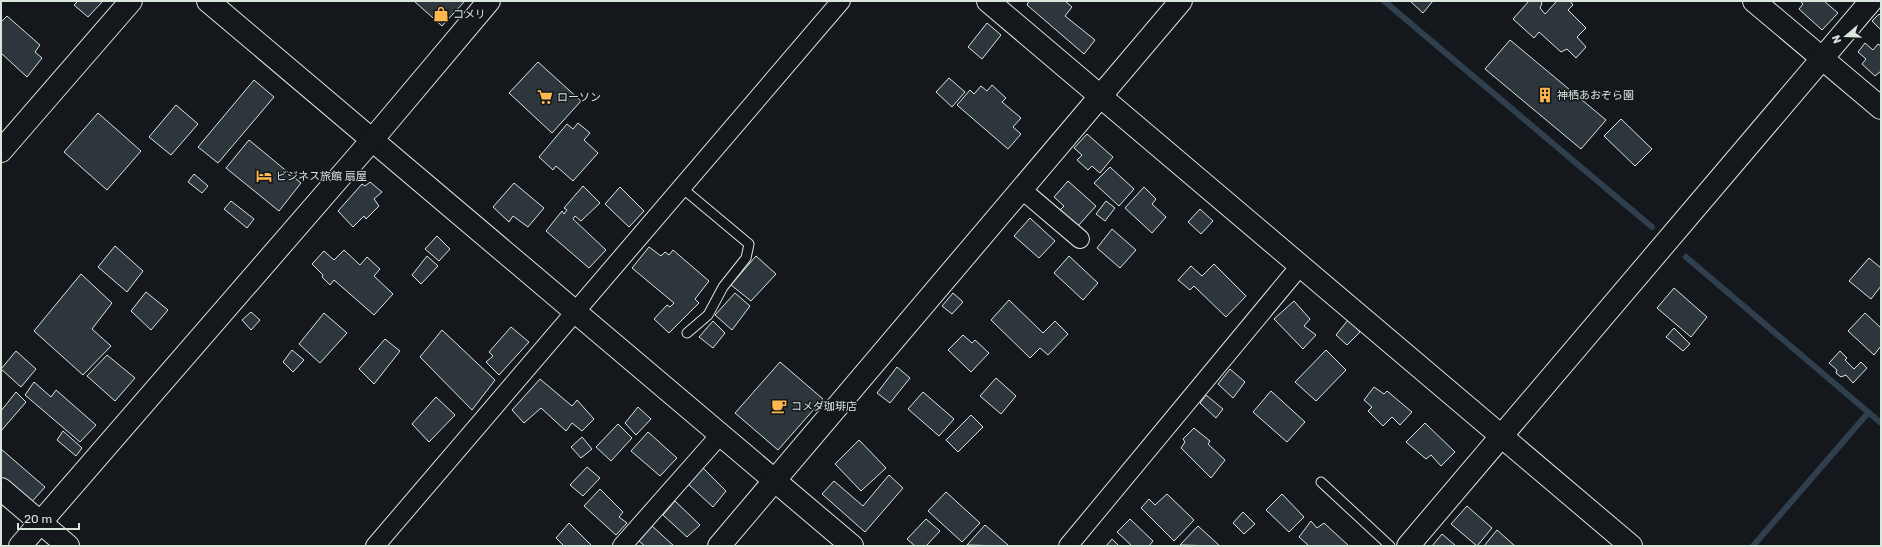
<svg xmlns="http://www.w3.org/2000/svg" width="1882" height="547" viewBox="0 0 1882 547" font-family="Rubik,'Noto Sans JP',sans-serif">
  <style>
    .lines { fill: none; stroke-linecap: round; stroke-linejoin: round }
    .stream { stroke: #2f3f4d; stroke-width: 6 }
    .building { fill: #2c363c; stroke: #d8e6dc }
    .lane-casing { stroke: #d8e6dc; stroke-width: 11 }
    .street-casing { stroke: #d8e6dc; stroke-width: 20 }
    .secondary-casing { stroke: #d8e6dc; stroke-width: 24 }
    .lane { stroke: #14181c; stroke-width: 9 }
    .street { stroke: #14181c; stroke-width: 18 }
    .secondary { stroke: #14181c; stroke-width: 22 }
    .labels { text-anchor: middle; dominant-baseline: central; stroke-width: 3; stroke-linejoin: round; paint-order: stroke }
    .poi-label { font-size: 11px; fill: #d8e6dc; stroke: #14181c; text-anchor: start }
  </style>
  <rect width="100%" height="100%" fill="#14181c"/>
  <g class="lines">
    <g class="stream">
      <path d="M1384,1L1652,227"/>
      <path d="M1686,257L1881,423"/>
      <path d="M1753,546L1868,413"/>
    </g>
  </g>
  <g class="building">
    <path d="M78,1H103L88,17L74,5Z"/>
    <path d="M414,1H465L442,26Z"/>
    <path d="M1029,1H1065L1072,7L1065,16L1095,40L1084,54L1027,5Z"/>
    <path d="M1410,1H1433L1423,13Z"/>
    <path d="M1529,1H1540L1542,3L1540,8L1545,14L1557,1H1570L1573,5L1568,10L1586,28L1577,37L1586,47L1576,58L1567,49L1561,52L1539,32L1534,38L1513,19Z"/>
    <path d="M1800,1H1824L1838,13L1822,30L1799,9L1803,4Z"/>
    <path d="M1879,14L1881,16V30L1872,21Z"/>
    <path d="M7,16L40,45L35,52L42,58L27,77L1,53V22Z"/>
    <path d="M987,23L1001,35L982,59L968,47Z"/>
    <path d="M1510,40L1606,120L1581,149L1485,69Z"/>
    <path d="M1865,43L1873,50L1878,44L1881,46V71L1875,76L1862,64L1866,59L1858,52Z"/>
    <path d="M538,62L581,101L552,133L509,93Z"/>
    <path d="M949,78L965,92L952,107L936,92Z"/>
    <path d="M254,80L274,97L218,163L198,147Z"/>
    <path d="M992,85L1006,98L1002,102L1021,118L1013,127L1021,134L1008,149L957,105L970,90L974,94L981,86L987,91Z"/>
    <path d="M176,105L198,124L171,155L149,137Z"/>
    <path d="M98,113L141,151L107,190L64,152Z"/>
    <path d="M1621,119L1652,149L1635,166L1604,136Z"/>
    <path d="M578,123L590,133L584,140L598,153L573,181L556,166L553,170L539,157L567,124L573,129Z"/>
    <path d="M1087,134L1113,157L1100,173L1092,166L1088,170L1077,160L1082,155L1074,148Z"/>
    <path d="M249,140L301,183L279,211L226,168Z"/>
    <path d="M1110,167L1134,189L1119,206L1094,183Z"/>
    <path d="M194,174L208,186L202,193L188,182Z"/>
    <path d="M1068,181L1096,206L1077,227L1059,211L1064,206L1054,197Z"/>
    <path d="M370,182L382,192L374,199L379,206L366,219L364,216L353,227L338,211L362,184L365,186Z"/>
    <path d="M514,183L544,208L528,227L513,216L509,222L493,207Z"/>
    <path d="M583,186L600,203L581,221L575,216L573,219L606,250L589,268L546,231L562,211L564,214L567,210L564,208Z"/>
    <path d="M620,187L644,211L629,227L605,204Z"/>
    <path d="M1144,187L1156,199L1152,204L1166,217L1152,233L1125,208Z"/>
    <path d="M231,201L254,219L247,228L224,209Z"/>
    <path d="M1106,201L1115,208L1105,221L1096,214Z"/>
    <path d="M1200,209L1213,221L1201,234L1188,222Z"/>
    <path d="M1030,218L1055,241L1039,258L1014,236Z"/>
    <path d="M1112,229L1136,250L1120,268L1097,248Z"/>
    <path d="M437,236L450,249L439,261L425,249Z"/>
    <path d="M115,246L143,271L127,292L98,267Z"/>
    <path d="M649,247L661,256L665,252L669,255L673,250L709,281L695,299L699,303L669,333L654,319L667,305L670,307L674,303L632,268Z"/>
    <path d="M344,250L360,265L367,257L380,269L374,276L393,294L374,315L334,280L330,285L322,277L323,275L312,264L324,251L334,260Z"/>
    <path d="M427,256L438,266L421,284L412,275Z"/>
    <path d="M756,256L776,274L751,301L731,285Z"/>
    <path d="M1069,256L1098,283L1083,300L1054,273Z"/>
    <path d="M1869,258L1881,268V286L1871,299L1849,281Z"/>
    <path d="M1214,264L1246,296L1226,317L1194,286L1190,290L1178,280L1191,266L1202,276Z"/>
    <path d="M81,274L112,303L92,329L111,346L83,375L34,331Z"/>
    <path d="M1674,288L1707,317L1691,337L1657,308Z"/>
    <path d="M146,292L168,310L151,330L131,311Z"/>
    <path d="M735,293L750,306L732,330L715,315Z"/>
    <path d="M953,293L963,302L952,314L942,306Z"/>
    <path d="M1009,300L1043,333L1055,321L1068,334L1048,355L1040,348L1030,358L991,320Z"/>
    <path d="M1294,301L1310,319L1304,326L1316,335L1303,349L1274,319Z"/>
    <path d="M251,312L260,320L251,330L242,320Z"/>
    <path d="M324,313L347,333L320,363L299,344Z"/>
    <path d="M1865,313L1881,328V346L1874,355L1848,331Z"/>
    <path d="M1348,320L1360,332L1347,345L1336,335Z"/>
    <path d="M713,321L725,333L713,348L699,337Z"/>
    <path d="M511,327L529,342L499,375L486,362L493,356L489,352Z"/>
    <path d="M1674,328L1690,344L1683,351L1666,337Z"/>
    <path d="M442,330L495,380L472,410L420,357Z"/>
    <path d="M963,335L972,343L975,340L989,353L971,372L948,350Z"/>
    <path d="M385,339L400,351L374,384L359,369Z"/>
    <path d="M292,350L304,360L293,372L283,362Z"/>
    <path d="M1326,350L1346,370L1316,401L1295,382Z"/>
    <path d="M16,351L36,369L21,387L1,369Z"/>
    <path d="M1840,351L1847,358L1845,360L1854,369L1861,362L1867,368L1853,383L1846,375L1841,377L1836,373L1837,370L1829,363Z"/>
    <path d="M107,355L135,378L115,401L87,376Z"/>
    <path d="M780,362L823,399L778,450L735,413Z"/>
    <path d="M897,367L910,378L890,403L877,393Z"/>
    <path d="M1230,369L1245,382L1233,398L1218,384Z"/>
    <path d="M996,378L1016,396L1001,414L980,396Z"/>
    <path d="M540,379L572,406L577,400L594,419L582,431L572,423L566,431L541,408L524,423L512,410Z"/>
    <path d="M34,382L51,397L56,390L96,425L80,442L25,395Z"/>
    <path d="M1374,387L1384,394L1387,391L1412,412L1400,425L1392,417L1383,426L1368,411L1372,407L1364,400Z"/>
    <path d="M1271,391L1305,422L1287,442L1253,412Z"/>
    <path d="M16,392L26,402L1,431V411Z"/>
    <path d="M923,392L954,419L939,436L908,409Z"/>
    <path d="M1206,395L1223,409L1216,418L1200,403Z"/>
    <path d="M436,397L455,415L429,442L412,424Z"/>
    <path d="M638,407L651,419L636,435L625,423Z"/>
    <path d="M971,415L983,427L958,452L946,440Z"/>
    <path d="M1425,423L1455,452L1441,466L1431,455L1426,459L1406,442Z"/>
    <path d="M618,424L632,438L611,461L596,447Z"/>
    <path d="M1194,428L1210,441L1208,444L1225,460L1211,478L1181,448L1185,442L1183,439Z"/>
    <path d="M63,431L82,448L76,456L57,440Z"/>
    <path d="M648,432L677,458L660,476L631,451Z"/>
    <path d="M582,437L592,449L581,458L571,447Z"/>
    <path d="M859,440L886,468L861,491L835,464Z"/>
    <path d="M1,449L45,487L29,505L1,477Z"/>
    <path d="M587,467L600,478L583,496L570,485Z"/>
    <path d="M703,468L726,491L713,507L688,484Z"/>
    <path d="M889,475L903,488L865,532L822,494L834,481L863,506Z"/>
    <path d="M600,489L623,512L619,517L627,523L616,535L584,506Z"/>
    <path d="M946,492L980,523L962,542L928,511Z"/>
    <path d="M1167,494L1194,520L1174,541L1141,508L1149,499L1155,505Z"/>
    <path d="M1282,494L1304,517L1289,532L1266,510Z"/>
    <path d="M675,501L700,525L687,537L663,515Z"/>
    <path d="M1467,506L1492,528L1477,546L1451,524Z"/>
    <path d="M1243,512L1255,524L1244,534L1233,523Z"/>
    <path d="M926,519L940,531L926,546H915L907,539Z"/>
    <path d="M1130,519L1153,541L1149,546H1132L1117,532Z"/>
    <path d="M1311,521L1317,528L1324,523L1349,546H1309L1299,537Z"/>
    <path d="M569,523L592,546H564L556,538Z"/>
    <path d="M985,525L1008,545L1007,546L967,545Z"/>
    <path d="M652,526L674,546H645L639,541Z"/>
    <path d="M1198,526L1220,546L1180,545Z"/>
    <path d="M1497,530L1515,546H1484Z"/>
    <path d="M1442,534L1456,546H1432Z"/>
    <path d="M1112,539L1119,546H1106Z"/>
  </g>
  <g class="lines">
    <defs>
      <g id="lane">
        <path d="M682,188L749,244L746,258L723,287L708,315L687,333"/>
        <path d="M1321,482L1390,546"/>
      </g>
      <g id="street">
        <path d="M1021,189L1080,239"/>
        <path d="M375,546L841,1"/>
        <path d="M622,546L720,435"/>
        <path d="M1068,546L1300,266"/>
      </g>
      <g id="secondary">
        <path d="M208,1L852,546"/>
        <path d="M988,1L1631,546"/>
        <path d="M1754,1L1881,108"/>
        <path d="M1,151L131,1"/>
        <path d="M1,489L68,546"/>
        <path d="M20,546L372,140L489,1"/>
        <path d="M719,546L1181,1"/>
        <path d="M1408,546L1871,1"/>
      </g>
    </defs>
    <use href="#lane" class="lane-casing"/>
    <use href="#street" class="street-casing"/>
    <use href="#secondary" class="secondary-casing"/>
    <use href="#lane" class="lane"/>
    <use href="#street" class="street"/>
    <use href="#secondary" class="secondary"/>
  </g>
  <defs>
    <symbol id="shop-bare" viewBox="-9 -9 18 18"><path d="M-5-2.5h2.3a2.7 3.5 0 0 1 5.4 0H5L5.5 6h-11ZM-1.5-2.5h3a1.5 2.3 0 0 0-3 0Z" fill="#ffb74d" stroke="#14181c" stroke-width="2.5" paint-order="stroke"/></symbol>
    <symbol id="building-bare" viewBox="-9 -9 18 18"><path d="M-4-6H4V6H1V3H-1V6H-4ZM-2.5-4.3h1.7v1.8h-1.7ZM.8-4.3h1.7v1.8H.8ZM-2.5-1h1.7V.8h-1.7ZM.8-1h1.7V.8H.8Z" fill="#ffb74d" stroke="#14181c" stroke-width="2.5" paint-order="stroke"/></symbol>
    <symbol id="supermarket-bare" viewBox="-9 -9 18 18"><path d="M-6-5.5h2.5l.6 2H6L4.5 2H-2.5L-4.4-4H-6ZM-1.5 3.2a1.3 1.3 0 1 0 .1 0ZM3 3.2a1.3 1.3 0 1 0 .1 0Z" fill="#ffb74d" stroke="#14181c" stroke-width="2.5" paint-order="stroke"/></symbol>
    <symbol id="hotel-bare" viewBox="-9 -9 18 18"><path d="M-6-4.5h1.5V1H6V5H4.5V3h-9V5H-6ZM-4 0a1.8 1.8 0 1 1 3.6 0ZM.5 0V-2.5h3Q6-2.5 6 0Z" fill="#ffb74d" stroke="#14181c" stroke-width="2.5" paint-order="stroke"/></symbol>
    <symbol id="cafe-bare" viewBox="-9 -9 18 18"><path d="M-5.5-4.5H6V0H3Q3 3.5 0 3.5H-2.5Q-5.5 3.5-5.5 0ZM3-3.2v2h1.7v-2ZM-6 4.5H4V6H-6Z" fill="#ffb74d" stroke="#14181c" stroke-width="2.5" paint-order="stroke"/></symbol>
  </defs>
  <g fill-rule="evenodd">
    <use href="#shop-bare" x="430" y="3" width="22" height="22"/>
    <use href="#building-bare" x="1534" y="84" width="22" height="22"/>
    <use href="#supermarket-bare" x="534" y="86" width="22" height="22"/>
    <use href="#hotel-bare" x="253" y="165" width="22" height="22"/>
    <use href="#cafe-bare" x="768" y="395" width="22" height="22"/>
  </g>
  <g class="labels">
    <g class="poi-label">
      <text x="453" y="14">コメリ</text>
      <text x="1557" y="95">神栖あおぞら園</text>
      <text x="557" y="97">ローソン</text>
      <text x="276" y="176">ビジネス旅館 扇屋</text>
      <text x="791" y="406">コメダ珈琲店</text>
    </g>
  </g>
  <rect width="1882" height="547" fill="none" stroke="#d8e6dc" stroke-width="4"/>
  <g transform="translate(1846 36) rotate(251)" stroke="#14181c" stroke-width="3" paint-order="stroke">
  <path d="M0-3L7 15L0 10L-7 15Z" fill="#d8e6dc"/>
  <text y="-6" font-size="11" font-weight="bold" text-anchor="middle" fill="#d8e6dc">N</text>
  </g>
  <path d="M18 523v6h61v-6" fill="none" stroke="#d8e6dc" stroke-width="2"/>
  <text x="24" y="523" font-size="12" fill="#d8e6dc" stroke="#14181c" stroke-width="3" paint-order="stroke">20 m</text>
</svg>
